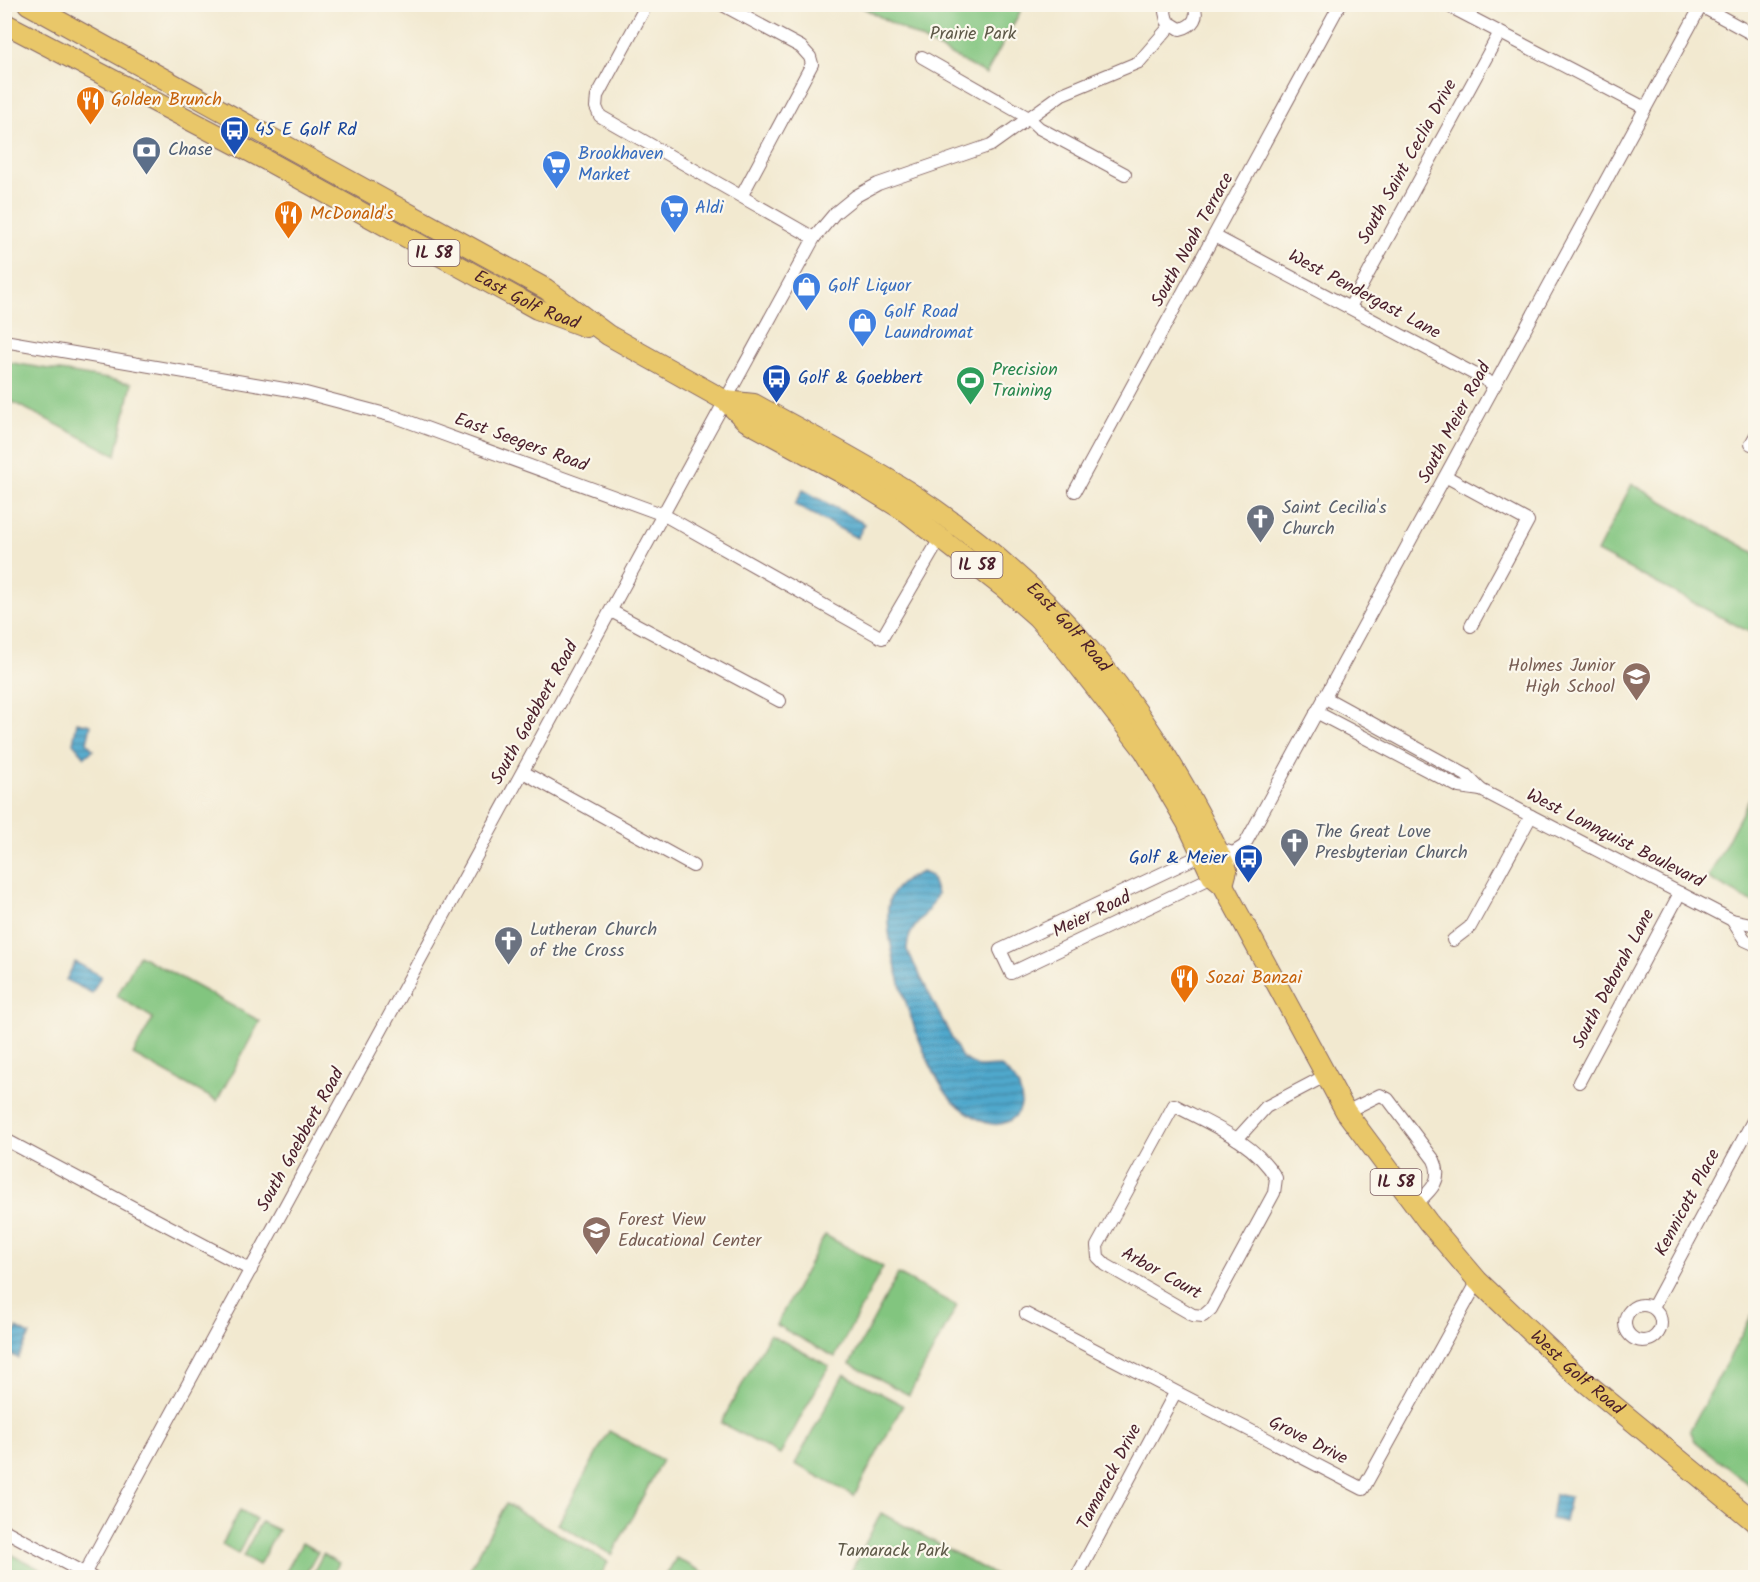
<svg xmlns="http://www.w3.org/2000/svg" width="1760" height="1582" viewBox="0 0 1760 1582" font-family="Kalam,sans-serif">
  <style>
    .green { fill: #82c57f; stroke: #667255; stroke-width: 1.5 }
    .water { fill: url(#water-rules); stroke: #4c647c; stroke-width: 1.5 }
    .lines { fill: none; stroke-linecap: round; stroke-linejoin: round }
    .street-casing { stroke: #856665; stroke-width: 14 }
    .primary-casing { stroke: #856665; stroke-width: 22 }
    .street { stroke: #fff; stroke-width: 12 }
    .primary { stroke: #e9c769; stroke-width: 20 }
    .labels { text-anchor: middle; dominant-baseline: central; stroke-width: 4.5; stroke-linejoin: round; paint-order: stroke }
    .shield { fill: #fbf7ec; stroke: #7f6065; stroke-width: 1.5 }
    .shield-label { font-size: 16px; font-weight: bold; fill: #4a1f2b }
    .park-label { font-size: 18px; fill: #5e5948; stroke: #fbf7ec }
    .food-label { font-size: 18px; fill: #c56008; stroke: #fbf7ec; text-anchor: start }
    .transit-label { font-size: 18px; fill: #164399; stroke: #fbf7ec; text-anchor: start }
    .service-label { font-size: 18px; fill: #4e5e75; stroke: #fbf7ec; text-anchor: start }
    .shop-label { font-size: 18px; fill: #366cbe; stroke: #fbf7ec; text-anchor: start }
    .street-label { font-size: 18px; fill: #4a1f2b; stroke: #fbf7ec }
    .leisure-label { font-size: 18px; fill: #27864d; stroke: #fbf7ec; text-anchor: start }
    .worship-label { font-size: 18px; fill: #5b616d; stroke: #fbf7ec; text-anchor: start }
    .education-label { font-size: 18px; fill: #785e54; stroke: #fbf7ec; text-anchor: end }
  </style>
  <defs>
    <pattern id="water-rules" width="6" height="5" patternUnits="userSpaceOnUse" patternTransform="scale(1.5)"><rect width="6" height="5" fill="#4fa8cc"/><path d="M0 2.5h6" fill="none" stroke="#4488a6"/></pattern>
  </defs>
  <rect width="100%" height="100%" fill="#fbf7ec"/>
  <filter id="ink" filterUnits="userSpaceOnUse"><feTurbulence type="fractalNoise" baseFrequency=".0167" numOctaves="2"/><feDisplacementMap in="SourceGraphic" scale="12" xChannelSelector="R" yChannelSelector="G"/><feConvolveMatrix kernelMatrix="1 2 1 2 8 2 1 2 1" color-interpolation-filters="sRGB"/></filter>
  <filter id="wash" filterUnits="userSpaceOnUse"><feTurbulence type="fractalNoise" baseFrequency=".008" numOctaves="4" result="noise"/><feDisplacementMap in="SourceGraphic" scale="24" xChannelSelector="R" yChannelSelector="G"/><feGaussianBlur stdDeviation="1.35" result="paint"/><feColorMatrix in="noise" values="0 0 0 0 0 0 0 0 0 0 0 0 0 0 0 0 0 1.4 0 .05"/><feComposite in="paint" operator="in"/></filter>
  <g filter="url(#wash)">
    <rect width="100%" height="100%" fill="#f2e9d0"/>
    <g class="green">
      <path d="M858,5L1024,4V5L986,74Z"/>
      <path d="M7,362L132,383L116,455L5,398V367Z"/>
      <path d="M1632,484L1755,553V635L1597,552Z"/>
      <path d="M1755,788V904L1708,878Z"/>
      <path d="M139,955L260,1021L217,1101L133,1055L153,1018L117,996Z"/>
      <path d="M825,1235L883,1267L835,1357L776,1325Z"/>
      <path d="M898,1274L957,1306L909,1395L850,1364Z"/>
      <path d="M1755,1310V1490L1695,1441L1690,1430Z"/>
      <path d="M770,1334L829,1366L780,1455L721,1423Z"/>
      <path d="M844,1374L903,1405L854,1496L795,1464Z"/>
      <path d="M609,1431L662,1460L612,1555L558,1524Z"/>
      <path d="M506,1504L608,1562L600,1577L478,1578L468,1572Z"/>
      <path d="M240,1510L256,1519L238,1554L222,1545Z"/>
      <path d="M881,1513L999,1577H848Z"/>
      <path d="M261,1522L278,1530L259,1565L243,1556Z"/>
      <path d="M302,1543L318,1552L304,1577H283Z"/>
      <path d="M5,1551L55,1577H5Z"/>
      <path d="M323,1554L339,1563L332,1577H311Z"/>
      <path d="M676,1558L712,1577H665Z"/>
    </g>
    <g class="water">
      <path d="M803,490L865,524L857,538L795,505Z"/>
      <path d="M77,722L91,725L87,742L93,750L85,757L73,743Z"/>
      <path d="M922,872L931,876L937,894C930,916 907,925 907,950L962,1058L979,1067L1000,1066C1008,1073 1017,1080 1020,1091C1028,1115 1003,1132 982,1121C972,1116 960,1108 952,1100C924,1071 880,941 889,902C893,886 908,878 922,872Z"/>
      <path d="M75,962L101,976L92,993L66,980Z"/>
      <path d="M17,1328L30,1335L18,1358L4,1351L5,1339L10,1342Z"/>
      <path d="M1555,1494L1570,1497L1565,1522L1551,1519Z"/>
    </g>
  </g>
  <g filter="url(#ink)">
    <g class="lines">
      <defs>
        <g id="street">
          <path d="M647,4L597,96L596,107L600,116L814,238"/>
          <path d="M721,4L801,47L810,57L812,64L742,195"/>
          <path d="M1167,4L1165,12L1167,21L1180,29C1193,26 1200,17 1193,4"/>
          <path d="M1445,4L1645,108"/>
          <path d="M1701,6L1756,36"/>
          <path d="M922,57L1027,117L1039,128L1125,174"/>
          <path d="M1216,237L1495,385"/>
          <path d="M1350,307L1499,34"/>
          <path d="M4,341L302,392L393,416L664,515L882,638L941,537"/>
          <path d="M1751,444L1756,435"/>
          <path d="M1447,477L1528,521L1471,626"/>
          <path d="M1075,491L1340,4"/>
          <path d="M611,611L780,701"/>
          <path d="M1324,697L1466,775L1481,790L1732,920L1756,925"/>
          <path d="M1316,712L1459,787L1481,790"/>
          <path d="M523,772L693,866"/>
          <path d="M1233,853L1216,848L1000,950L1011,973L1227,870L1233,853L1244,846L1702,4"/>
          <path d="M1732,920L1745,940L1756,945"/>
          <path d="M1453,940L1470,927L1531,816"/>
          <path d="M1579,1082L1680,893"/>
          <path d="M1174,1105C1211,1125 1254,1141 1276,1178L1274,1193L1211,1309L1203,1316L1193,1315L1106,1265L1098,1257L1097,1246Z"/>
          <path d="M1346,1112L1380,1095L1388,1099L1434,1160C1444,1181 1429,1192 1415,1205"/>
          <path d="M4,1139L251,1270"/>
          <path d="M1237,1139L1266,1107L1325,1076"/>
          <circle cx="1643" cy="1323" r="18"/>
          <path d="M1653,1307L1756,1115"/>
          <path d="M1026,1314L1363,1489L1478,1281"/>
          <path d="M4,1530L93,1578"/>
          <path d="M82,1578L814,238L835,213L856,196L878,184L991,145L1062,94L1139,62L1171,25"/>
          <path d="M1076,1578L1175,1393"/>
        </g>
        <g id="primary">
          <path id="s1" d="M28,4L546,289L608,335L726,401L746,421L853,479L908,513L1003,587L1037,617L1068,652L1144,750L1187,823L1212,876L1223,885L1346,1112L1428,1222L1478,1281L1573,1372L1756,1523"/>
          <path id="s2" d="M4,23L266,160L537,309L586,327"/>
          <path id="s3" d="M726,401L754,404C806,433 859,460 909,492C1056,587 1154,711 1227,870L1223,885"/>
        </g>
      </defs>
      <use href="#street" class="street-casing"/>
      <use href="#primary" class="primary-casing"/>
      <use href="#street" class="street"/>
      <use href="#primary" class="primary"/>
    </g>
  </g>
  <defs>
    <symbol id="restaurant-pin" viewBox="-11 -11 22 30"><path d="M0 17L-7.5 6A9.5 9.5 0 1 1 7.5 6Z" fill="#e8710a" stroke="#fbf7ec"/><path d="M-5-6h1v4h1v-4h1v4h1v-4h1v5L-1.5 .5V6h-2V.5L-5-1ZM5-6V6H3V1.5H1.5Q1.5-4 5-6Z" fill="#fff"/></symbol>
    <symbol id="bus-pin" viewBox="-11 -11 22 30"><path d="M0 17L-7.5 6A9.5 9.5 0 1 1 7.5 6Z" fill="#1a4fb4" stroke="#fbf7ec"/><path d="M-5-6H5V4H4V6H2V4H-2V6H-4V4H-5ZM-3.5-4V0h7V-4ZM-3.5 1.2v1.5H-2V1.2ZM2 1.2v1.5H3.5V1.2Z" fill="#fff"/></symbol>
    <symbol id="bank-pin" viewBox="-11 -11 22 30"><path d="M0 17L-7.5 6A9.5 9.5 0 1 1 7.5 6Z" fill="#5c6f8a" stroke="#fbf7ec"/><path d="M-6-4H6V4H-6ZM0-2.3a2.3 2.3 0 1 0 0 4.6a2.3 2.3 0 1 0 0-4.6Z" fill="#fff"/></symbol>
    <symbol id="supermarket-pin" viewBox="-11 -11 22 30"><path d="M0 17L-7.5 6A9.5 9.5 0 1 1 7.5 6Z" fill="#3f7fe0" stroke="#fbf7ec"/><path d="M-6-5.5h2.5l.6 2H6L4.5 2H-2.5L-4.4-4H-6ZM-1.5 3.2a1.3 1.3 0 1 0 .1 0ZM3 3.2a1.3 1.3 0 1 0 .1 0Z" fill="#fff"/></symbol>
    <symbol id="shop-pin" viewBox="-11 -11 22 30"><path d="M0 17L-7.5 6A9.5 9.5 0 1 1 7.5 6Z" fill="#3f7fe0" stroke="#fbf7ec"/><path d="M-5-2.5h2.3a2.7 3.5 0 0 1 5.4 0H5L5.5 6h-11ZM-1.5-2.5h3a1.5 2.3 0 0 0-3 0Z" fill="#fff"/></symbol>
    <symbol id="stadium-pin" viewBox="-11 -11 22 30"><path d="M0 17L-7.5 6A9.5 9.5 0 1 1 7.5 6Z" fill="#2e9e5b" stroke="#fbf7ec"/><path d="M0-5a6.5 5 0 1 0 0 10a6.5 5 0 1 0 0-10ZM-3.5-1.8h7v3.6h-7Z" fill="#fff"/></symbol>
    <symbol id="church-pin" viewBox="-11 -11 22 30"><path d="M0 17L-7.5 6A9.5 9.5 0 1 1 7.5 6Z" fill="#6b7280" stroke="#fbf7ec"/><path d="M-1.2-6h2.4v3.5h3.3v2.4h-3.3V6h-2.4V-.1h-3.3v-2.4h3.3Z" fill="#fff"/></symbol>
    <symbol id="school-pin" viewBox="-11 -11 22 30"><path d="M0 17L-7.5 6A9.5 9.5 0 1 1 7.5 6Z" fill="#8d6e63" stroke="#fbf7ec"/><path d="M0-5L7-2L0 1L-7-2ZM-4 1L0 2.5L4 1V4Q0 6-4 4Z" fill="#fff"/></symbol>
  </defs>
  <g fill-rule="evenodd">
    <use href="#restaurant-pin" x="74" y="84" width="33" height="45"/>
    <use href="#bus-pin" x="218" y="114" width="33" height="45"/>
    <use href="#bank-pin" x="130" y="134" width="33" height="45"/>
    <use href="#supermarket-pin" x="540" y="148" width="33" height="45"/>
    <use href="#supermarket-pin" x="658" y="192" width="33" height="45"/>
    <use href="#restaurant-pin" x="272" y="198" width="33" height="45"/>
    <use href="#shop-pin" x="790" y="270" width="33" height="45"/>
    <use href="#shop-pin" x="846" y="306" width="33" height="45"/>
    <use href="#bus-pin" x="760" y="362" width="33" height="45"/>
    <use href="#stadium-pin" x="954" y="364" width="33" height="45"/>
    <use href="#church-pin" x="1244" y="502" width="33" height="45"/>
    <use href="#school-pin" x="1620" y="660" width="33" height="45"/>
    <use href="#church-pin" x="1278" y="826" width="33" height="45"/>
    <use href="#bus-pin" x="1232" y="842" width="33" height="45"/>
    <use href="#church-pin" x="492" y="924" width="33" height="45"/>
    <use href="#restaurant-pin" x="1168" y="962" width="33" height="45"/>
    <use href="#school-pin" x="580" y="1214" width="33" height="45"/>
  </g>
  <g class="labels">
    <g class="shield">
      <rect x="408.5" y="240" width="51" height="26" rx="4.5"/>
      <rect x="951.5" y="552" width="51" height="26" rx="4.5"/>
      <rect x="1370.5" y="1169" width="51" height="26" rx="4.5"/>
    </g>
    <g class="shield-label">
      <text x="434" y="253">IL 58</text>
      <text x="977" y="565">IL 58</text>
      <text x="1396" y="1182">IL 58</text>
    </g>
    <g class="park-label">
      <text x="973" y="34">Prairie Park</text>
      <text x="893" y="1551">Tamarack Park</text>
    </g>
    <g class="food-label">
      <text x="111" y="100">Golden Brunch</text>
      <text x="310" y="214">McDonald's</text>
      <text x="1206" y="978">Sozai Banzai</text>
    </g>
    <g class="transit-label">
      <text x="255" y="130">45 E Golf Rd</text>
      <text x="798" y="378">Golf &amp; Goebbert</text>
      <text x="1227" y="858" text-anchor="end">Golf &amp; Meier</text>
    </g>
    <g class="service-label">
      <text x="168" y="150">Chase</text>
    </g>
    <g class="shop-label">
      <text x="578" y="154">Brookhaven<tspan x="578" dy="21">Market</tspan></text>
      <text x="695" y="208">Aldi</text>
      <text x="828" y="286">Golf Liquor</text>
      <text x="884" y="312">Golf Road<tspan x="884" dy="21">Laundromat</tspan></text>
    </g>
    <g class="street-label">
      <text transform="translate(1408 162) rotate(-61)">South Saint Ceclia Drive</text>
      <text transform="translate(1193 240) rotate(-61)">South Noah Terrace</text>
      <text transform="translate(1364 295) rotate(28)">West Pendergast Lane</text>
      <text stroke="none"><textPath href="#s2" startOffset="592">East Golf Road</textPath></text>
      <text transform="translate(1455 423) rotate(-62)">South Meier Road</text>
      <text transform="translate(521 443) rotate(20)">East Seegers Road</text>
      <text stroke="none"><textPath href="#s3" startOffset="416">East Golf Road</textPath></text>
      <text transform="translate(535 713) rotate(-61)">South Goebbert Road</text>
      <text transform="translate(1615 839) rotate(27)">West Lonnquist Boulevard</text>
      <text transform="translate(1092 915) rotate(-26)">Meier Road</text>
      <text transform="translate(1614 979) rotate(-62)">South Deborah Lane</text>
      <text transform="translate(301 1140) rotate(-61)">South Goebbert Road</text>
      <text transform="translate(1688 1203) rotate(-62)">Kennicott Place</text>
      <text transform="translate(1161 1274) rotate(29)">Arbor Court</text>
      <text stroke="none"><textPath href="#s1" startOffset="2120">West Golf Road</textPath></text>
      <text transform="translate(1308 1441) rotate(27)">Grove Drive</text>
      <text transform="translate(1110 1477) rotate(-62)">Tamarack Drive</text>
    </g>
    <g class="leisure-label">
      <text x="992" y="370">Precision<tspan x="992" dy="21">Training</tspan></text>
    </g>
    <g class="worship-label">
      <text x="1282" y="508">Saint Cecilia's<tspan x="1282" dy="21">Church</tspan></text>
      <text x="1315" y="832">The Great Love<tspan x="1315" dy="21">Presbyterian Church</tspan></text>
      <text x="530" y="930">Lutheran Church<tspan x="530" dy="21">of the Cross</tspan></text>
    </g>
    <g class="education-label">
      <text x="1615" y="666">Holmes Junior<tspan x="1615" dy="21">High School</tspan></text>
      <text x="618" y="1220" text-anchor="start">Forest View<tspan x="618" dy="21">Educational Center</tspan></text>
    </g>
  </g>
  <rect width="1760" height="1582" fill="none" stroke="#fbf7ec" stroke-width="24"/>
</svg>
